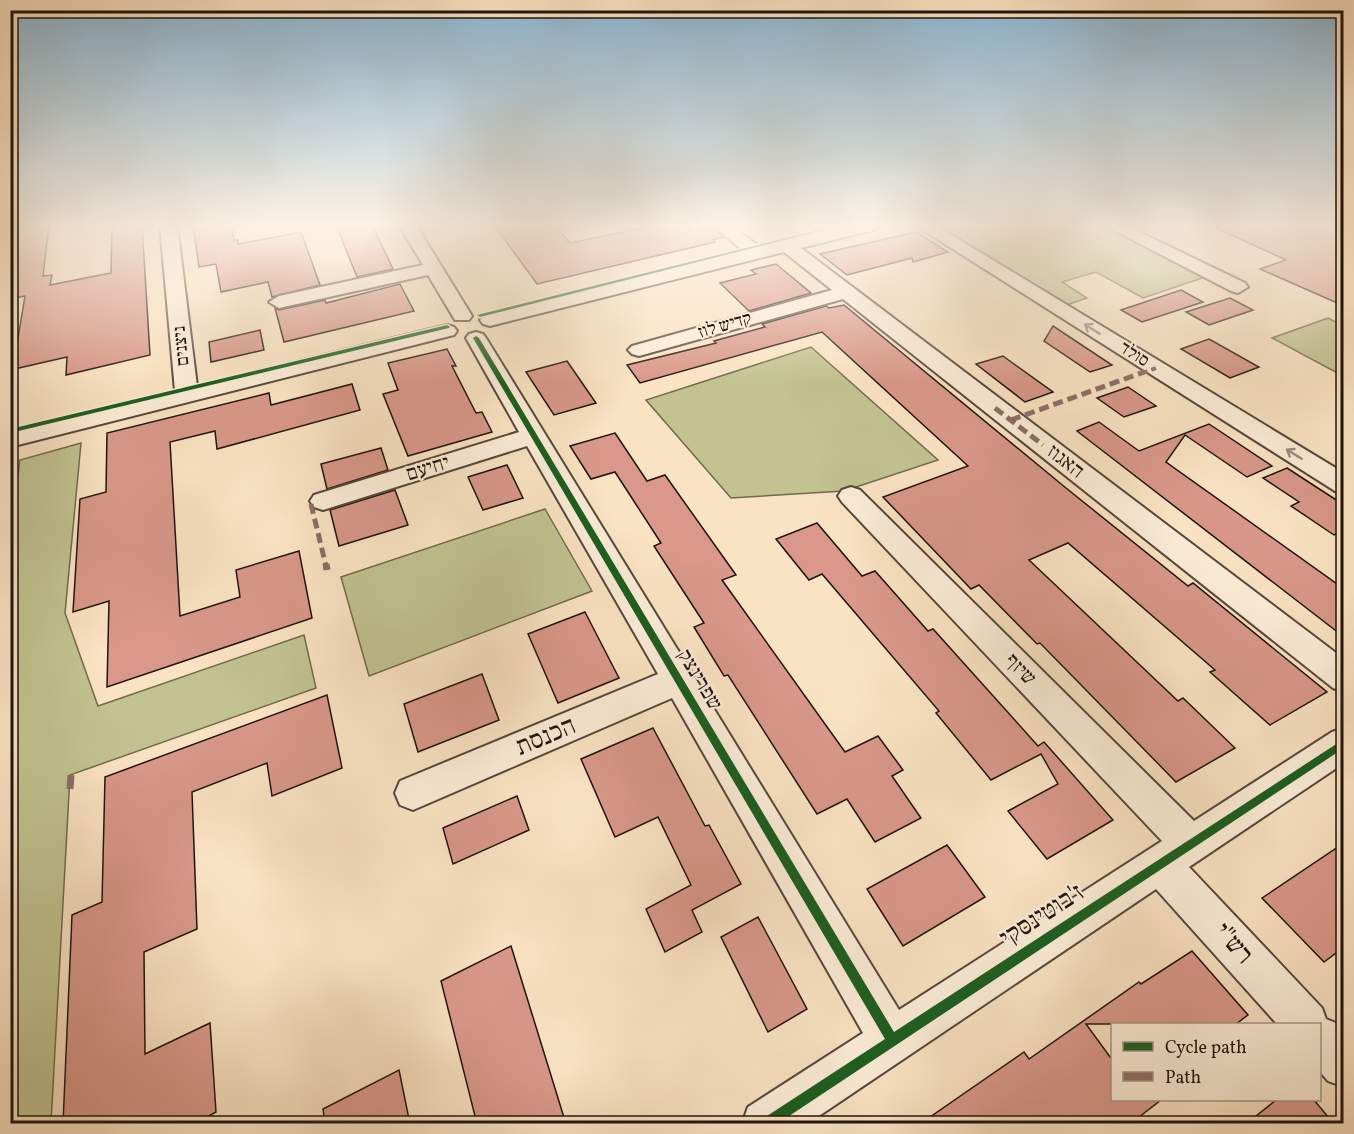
<svg xmlns="http://www.w3.org/2000/svg" width="1354" height="1134" viewBox="0 0 1354 1134" font-family="Vollkorn,'Frank Ruhl Libre',serif">
  <style>
    .green { fill: #c2c391; stroke: #706b50; stroke-width: 1.5 }
    .building { fill: #d9988a; stroke: #1f130e; stroke-width: 1.5 }
    .lines { fill: none; stroke-linecap: round; stroke-linejoin: round }
    .minor-casing { stroke: #56473b; stroke-width: 4 }
    .minor { fill: #fcedd8; fill-rule: evenodd }
    .quiet-far2 { stroke: #8d6e63; stroke-width: 4; stroke-dasharray: 8 4; stroke-linecap: butt }
    .quiet-far1 { stroke: #8d6e63; stroke-width: 5; stroke-dasharray: 10 5; stroke-linecap: butt }
    .quiet { stroke: #8d6e63; stroke-width: 7; stroke-dasharray: 14 7; stroke-linecap: butt }
    .cycleway-casing { stroke: #fcedd8; stroke-width: 3 }
    .cycleway { fill: #1b5e20; fill-rule: evenodd }
    .oneway { stroke: #998b7d }
    .labels { text-anchor: middle; dominant-baseline: central; stroke-width: 4.5; stroke-linejoin: round; paint-order: stroke }
    .far-street-label { font-size: 18px; fill: #1f130e; stroke: #fcedd8 }
    .street-label { font-size: 21px; fill: #1f130e; stroke: #fcedd8 }
    .near-street-label { font-size: 26px; fill: #1f130e; stroke: #fcedd8 }
  </style>
  <rect width="100%" height="100%" fill="#fae3c3"/>
  <filter id="stains"><feTurbulence type="fractalNoise" baseFrequency=".00333" numOctaves="4"/><feColorMatrix values="0 0 0 0 .2 0 0 0 0 .09 0 0 0 0 .02 0 0 0 .5 -.17"/></filter>
  <radialGradient id="worn" r=".72"><stop offset=".6" stop-color="#630" stop-opacity="0"/><stop offset="1" stop-color="#630" stop-opacity=".3"/></radialGradient>
  <g class="green">
    <path d="M935,225H1106L1208,276L1143,298L1096,272L1062,282L1087,298L1067,305Z"/>
    <path d="M1328,318L1343,326V376L1272,338Z"/>
    <path d="M811,347L938,460L844,491L731,498L646,400Z"/>
    <path d="M81,443L65,613L98,706L304,635L316,688L70,775L51,1123H11V524L20,460Z"/>
    <path d="M545,509L592,591L369,676L341,577Z"/>
  </g>
  <g class="building">
    <path d="M49,225L43,276L52,275L50,285L111,273L112,225H142L150,355L66,375L67,357L10,370V351L16,350L25,296L10,299L16,270L10,271V267L19,229Z"/>
    <path d="M193,225H231L234,240H238V244L301,232L320,285L272,297L268,282L221,292L216,264L199,267Z"/>
    <path d="M336,225H372L393,269L357,277Z"/>
    <path d="M494,225H554L570,243L657,225H711L724,237L713,240L715,242L537,284Z"/>
    <path d="M1210,225H1315L1321,227L1329,225L1344,231V306L1260,269L1286,260Z"/>
    <path d="M916,232L948,252L913,262L912,258L847,275L820,254Z"/>
    <path d="M776,264L811,293L749,311L720,283L756,274L751,270Z"/>
    <path d="M400,284L414,311L284,342L275,308L279,310L325,300L326,303Z"/>
    <path d="M1181,290L1203,302L1142,322L1121,310Z"/>
    <path d="M1230,298L1253,310L1209,325L1186,312Z"/>
    <path d="M844,305L1066,488L1188,586L1193,583L1327,692L1270,725L1210,672L1215,670L1068,543L1029,560L1178,701L1183,698L1235,748L1176,782L1040,643L1037,644L979,585L971,589L883,497L968,466L822,332L640,383L627,365L716,343L714,341L765,327L762,324L826,306L829,308Z"/>
    <path d="M1053,326L1112,365L1090,372L1044,341Z"/>
    <path d="M260,330L264,350L211,362L209,342Z"/>
    <path d="M1209,339L1259,367L1230,378L1181,349Z"/>
    <path d="M447,349L456,366H452L476,413L482,412L492,432L408,456L383,394L398,390L388,363Z"/>
    <path d="M1003,356L1053,392L1025,402L976,364Z"/>
    <path d="M567,361L596,403L554,415L526,372Z"/>
    <path d="M352,384L360,410L217,449L215,431L170,442L180,616L240,597L236,570L299,551L312,618L107,687L109,601L73,612L80,499L106,492L107,433L269,393L271,405Z"/>
    <path d="M1128,387L1156,406L1124,417L1097,398Z"/>
    <path d="M1099,422L1139,451L1209,424L1272,466L1247,477L1185,435L1166,462L1344,589V637L1077,431Z"/>
    <path d="M615,433L647,481L665,475L736,575L722,580L845,752L878,736L903,770L892,776L921,818L875,842L847,799L817,814L728,675L724,676L694,627L704,623L654,546L661,543L615,472L591,479L570,446Z"/>
    <path d="M381,448L388,470L327,489L321,464Z"/>
    <path d="M507,465L523,498L483,510L468,477Z"/>
    <path d="M1287,468L1344,505V530L1334,535L1291,506L1299,502L1263,478Z"/>
    <path d="M395,490L408,525L339,546L330,510Z"/>
    <path d="M817,523L862,576L875,571L928,631L933,629L1038,746L1044,742L1113,820L1047,859L1008,811L1058,784L1041,754L991,780L936,713L939,711L822,574L809,580L776,539Z"/>
    <path d="M585,612L619,678L558,703L528,634Z"/>
    <path d="M482,674L499,720L418,752L404,704Z"/>
    <path d="M327,695L342,768L272,796L267,763L192,792L197,929L144,952L145,1054L210,1023L216,1112L194,1124H63L72,915L102,902L105,777Z"/>
    <path d="M653,728L705,826L709,825L741,884L692,910L702,932L665,952L646,909L691,885L658,817L615,837L581,759Z"/>
    <path d="M517,796L529,830L453,864L443,828Z"/>
    <path d="M1344,843V947L1324,962L1262,898Z"/>
    <path d="M947,845L985,897L903,946L867,889Z"/>
    <path d="M758,917L807,1009L768,1032L721,937Z"/>
    <path d="M511,946L566,1124H477L441,981Z"/>
    <path d="M1192,951L1248,1015L1236,1024H1086L1113,1061V1100H1161L1130,1124H920L1024,1052L1029,1059L1139,982L1141,984Z"/>
    <path d="M399,1070L410,1124H325L323,1109Z"/>
    <path d="M1276,1100H1314L1334,1124H1246Z"/>
  </g>
  <g class="lines">
    <defs>
      <g id="minor">
        <path d="M160,225H177L197,386L447,325L454,327L457,331L454,335L10,447V431L175,391Z"/>
        <path d="M399,225H416L472,316L469,320H455L428,275L279,308L269,302L279,296L423,265Z"/>
        <path d="M713,225H731L760,247L852,225H879L877,229L801,248L1344,659V692L1333,688L843,299L639,356L632,354L628,350L632,346L832,290L784,252L490,326L483,324L480,320L483,316L743,251Z"/>
        <path d="M915,225H935L1344,473V494L1335,491Z"/>
        <path d="M1104,225H1125L1245,283L1248,287L1238,293L1231,291Z"/>
        <path d="M476,332L483,334L486,338L899,1010L1162,841L842,502L838,496L842,490L851,487L860,490L1194,821L1332,732L1344,728V763L1189,867L1322,1008L1326,1019L1336,1023L1344,1032V1087L1328,1081L1320,1072V1024H1277L1156,889L807,1124H742L748,1107L863,1033L672,698L413,810L400,805L395,793L400,781L658,674L527,446L323,510L314,507L310,501L314,495L519,432L466,338L469,334Z"/>
      </g>
    </defs>
    <use href="#minor" class="minor-casing"/>
    <use href="#minor" class="minor"/>
    <path class="quiet-far2" d="M1140,374L1156,368"/>
    <g class="quiet-far1">
      <path d="M995,408L1043,445"/>
      <path d="M1011,420L1144,372"/>
      <path d="M311,504L326,566"/>
    </g>
    <g class="quiet">
      <path d="M326,564L327,570"/>
      <path d="M70,789L71,775"/>
    </g>
    <defs>
      <g id="cycleway">
        <path d="M838,225H844L480,317L477,315Z"/>
        <path d="M447,325L450,327L449,328L10,433V429Z"/>
        <path d="M476,336L479,338L894,1032L1344,739V748L777,1124H759L761,1120L885,1039L473,338Z"/>
      </g>
    </defs>
    <use href="#cycleway" class="cycleway-casing"/>
    <use href="#cycleway" class="cycleway"/>
  </g>
  <defs><path id="oneway-shaft" d="M-6 0H5M1.5-3L5.5 0L1.5 3" fill="none" stroke-width="1.6" stroke-linecap="round" stroke-linejoin="round" transform="scale(1.5)"/></defs>
  <g class="oneway">
    <use href="#oneway-shaft" transform="translate(1092 329) rotate(-148)"/>
    <use href="#oneway-shaft" transform="translate(1294 454) rotate(-148)"/>
  </g>
  <linearGradient id="sky" x2="0" y2="1"><stop stop-color="#8bb8d6"/><stop offset="0.59" stop-color="#fdf2e4"/><stop offset="1" stop-color="#fdf2e4" stop-opacity="0"/></linearGradient>
  <rect width="1354" height="383" fill="url(#sky)"/>
  <g class="labels">
    <g class="far-street-label">
      <text transform="translate(725 326) rotate(-16)">קדיש לוז</text>
      <text transform="translate(182 346) rotate(-96)">ניצנים</text>
      <text transform="translate(1134 355) rotate(32)">סולד</text>
    </g>
    <g class="street-label">
      <text transform="translate(1065 462) rotate(38)">האגוז</text>
      <text transform="translate(428 469) rotate(-17)">יחיעם</text>
      <text transform="translate(1020 670) rotate(46)">שיזף</text>
      <text transform="translate(699 680) rotate(59)">שפרינצק</text>
    </g>
    <g class="near-street-label">
      <text transform="translate(546 737) rotate(-23)">הכנסת</text>
      <text transform="translate(1042 916) rotate(-33)">ז'בוטינסקי</text>
      <text transform="translate(1233 944) rotate(48)">רש"י</text>
    </g>
  </g>
  <rect width="1354" height="1134" fill="none" stroke="#fae3c3" stroke-width="36"/>
  <rect x="12" y="12" width="1330" height="1110" fill="none" stroke="#1f130e" stroke-width="3"/>
  <rect x="18" y="18" width="1318" height="1098" fill="none" stroke="#1f130e" stroke-width="1.5"/>
  <rect x="1111" y="1023" width="210" height="78" fill="#fcedd8" stroke="#a49687" stroke-width="1.5"/>
  <rect x="1123" y="1042" width="30" height="9" fill="#1b5e20" stroke="#a49687" stroke-width="1.5"/>
  <text x="1165" y="1053" font-size="18" fill="#1f130e">Cycle path</text>
  <rect x="1123" y="1072" width="30" height="9" fill="#8d6e63" stroke="#a49687" stroke-width="1.5"/>
  <text x="1165" y="1083" font-size="18" fill="#1f130e">Path</text>
  <rect width="100%" height="100%" filter="url(#stains)"/>
  <rect width="100%" height="100%" fill="url(#worn)"/>
</svg>
